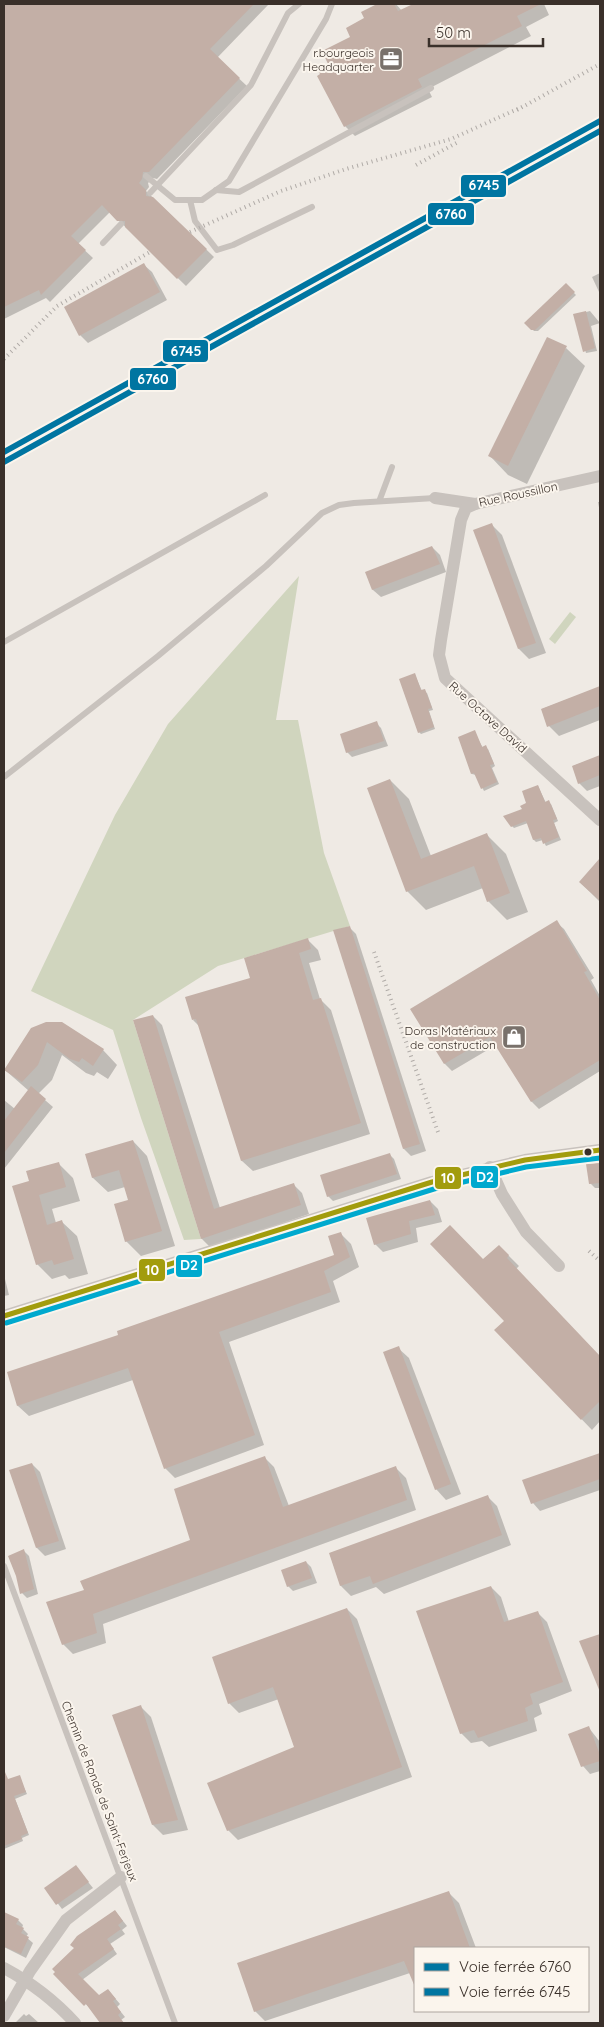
<svg xmlns="http://www.w3.org/2000/svg" width="604" height="2027" viewBox="0 0 604 2027" font-family="Quicksand,sans-serif">
  <style>
    .green { fill: #d0d5be }
    .shadow { fill: #0003 }
    .building { fill: #c3afa6 }
    .lines { fill: none; stroke-linecap: round; stroke-linejoin: round }
    .lane { stroke: #c8c2bd; stroke-width: 6 }
    .street { stroke: #c8c2bd; stroke-width: 12 }
    .rail { stroke: #b0aba7; stroke-width: 4; stroke-dasharray: 1 4; stroke-linecap: butt }
    .bus-1-casing { stroke: #fbf5ed; stroke-width: 9 }
    .bus-2-casing { stroke: #fbf5ed; stroke-width: 9 }
    .bus-1 { stroke: #a29c0d; stroke-width: 5 }
    .bus-2 { stroke: #00a9ce; stroke-width: 5 }
    .rail-1-casing { stroke: #fbf5ed; stroke-width: 10 }
    .rail-2-casing { stroke: #fbf5ed; stroke-width: 10 }
    .rail-1 { stroke: #0075a1; stroke-width: 6 }
    .rail-2 { stroke: #0075a1; stroke-width: 6 }
    .bus-dot { fill: #3a302a; stroke: #fbf5ed; stroke-width: 2 }
    .labels { text-anchor: middle; dominant-baseline: central; stroke-width: 4; stroke-linejoin: round; paint-order: stroke }
    .poi-label { font-size: 12px; fill: #3a302a; stroke: #fbf5ed; text-anchor: end }
    .street-label { font-size: 12px; fill: #3a302a; stroke: #fbf5ed }
    .line-badge { stroke: #fbf5ed; stroke-width: 2 }
    .badge-label { font-size: 14px; text-anchor: middle; font-weight: bold; fill: #fff }
  </style>
  <rect width="100%" height="100%" fill="#efeae4"/>
  <g class="green">
    <path d="M299,576L276,720H298L324,853L350,926L218,966L133,1020L201,1239L184,1240L141,1118L113,1030L31,991L115,815L168,724Z"/>
    <path d="M570,612L576,617L555,644L549,639Z"/>
  </g>
  <g class="shadow">
    <path d="M4,4H269L217,58L247,86L157,179L153,178L148,183L149,187L146,191L214,257L186,286L110,212L78,244L93,258L50,302L46,298L4,319Z"/>
    <path d="M380,4H396L402,11L415,4H544L549,15L526,27L531,36L428,89L432,97L355,136L345,126L330,65L366,19L363,13Z"/>
    <path d="M144,265L152,272L167,300L88,343L80,335Z"/>
    <path d="M600,273V294L592,277Z"/>
    <path d="M566,285L576,295L538,331H534L526,323Z"/>
    <path d="M590,311L600,323L591,326L597,351L586,353L575,315Z"/>
    <path d="M566,348L585,366L527,484L508,475L490,456Z"/>
    <path d="M598,502H600V513Z"/>
    <path d="M491,524L502,535L546,653L529,659L519,649Z"/>
    <path d="M432,547L440,555L446,572L381,597L373,590L367,573Z"/>
    <path d="M415,675L422,691L427,693L433,710L429,711L435,729L421,734L419,732Z"/>
    <path d="M600,687V720L559,736L549,726L542,709Z"/>
    <path d="M376,723L381,728L388,746L352,757L347,752Z"/>
    <path d="M474,732L483,748L488,749L495,766L492,768L499,784L484,791L476,775L472,774L460,738Z"/>
    <path d="M600,756V786L587,791L579,783L573,766Z"/>
    <path d="M390,780L409,799L431,856L487,835L506,854L528,912L507,920L488,901L483,888L426,910L407,891Z"/>
    <path d="M538,786L546,803L551,804L558,821L554,823L561,840L546,846L543,840L536,842L534,840L528,823L514,828L512,826Z"/>
    <path d="M600,860V902L580,882Z"/>
    <path d="M556,922L564,929L594,978L591,980L600,996V1071L539,1109L532,1102L496,1045L452,1071L445,1064L412,1009Z"/>
    <path d="M349,927L356,934L426,1151L411,1156L404,1149Z"/>
    <path d="M308,940L318,950L321,960L309,963L320,999L331,1010L370,1134L253,1171L242,1161L200,1027L193,1020Z"/>
    <path d="M153,1016L162,1025L220,1208L293,1184L302,1193L309,1214L211,1248L202,1239L134,1021Z"/>
    <path d="M32,1029L103,1050L117,1065L108,1079L97,1072L94,1076L86,1073L62,1055L52,1080L38,1094L53,1107L4,1169V1100L15,1109L29,1091L5,1070Z"/>
    <path d="M133,1141L147,1156L175,1246L141,1256L126,1241L129,1201L125,1187L108,1192L93,1178L86,1155Z"/>
    <path d="M389,1154L394,1159L401,1179L333,1201L328,1196Z"/>
    <path d="M58,1163L73,1178L80,1201L52,1209L56,1223L62,1222L77,1236L88,1274L69,1279L65,1275L52,1279L37,1264L30,1182Z"/>
    <path d="M600,1164V1188H595L590,1183L588,1165Z"/>
    <path d="M430,1201L438,1209L442,1222L416,1228L418,1242L383,1252L375,1244Z"/>
    <path d="M340,1233L351,1244L359,1267L333,1281L340,1302L229,1342L264,1445L175,1478L165,1468L133,1380L29,1416L18,1406L9,1373L120,1336L336,1256Z"/>
    <path d="M499,1246L519,1266L516,1269L600,1357V1421L592,1430L496,1330L506,1321L483,1260Z"/>
    <path d="M4,1275L9,1295L4,1296Z"/>
    <path d="M398,1348L409,1358L461,1494L446,1500L436,1489Z"/>
    <path d="M600,1454V1490L540,1511L533,1503L523,1481Z"/>
    <path d="M264,1457L274,1467L289,1506L396,1468L406,1478L416,1510L103,1624L106,1643L73,1654L63,1644L86,1591L192,1541Z"/>
    <path d="M32,1464L40,1472L66,1549L45,1556L37,1548L10,1471Z"/>
    <path d="M487,1496L497,1506L511,1545L384,1594L376,1587L351,1596L341,1586L330,1554Z"/>
    <path d="M24,1551L29,1556L38,1594L27,1598L22,1593L18,1575Z"/>
    <path d="M306,1562L311,1567L317,1583L293,1591L288,1586Z"/>
    <path d="M491,1587L501,1597L509,1622L537,1612L547,1622L572,1691L539,1704L542,1714L534,1718L537,1731L489,1747L482,1741L471,1743L461,1733Z"/>
    <path d="M347,1609L357,1619L412,1777L238,1840L228,1830L295,1748L279,1699L239,1713L229,1703Z"/>
    <path d="M600,1635V1690L581,1642Z"/>
    <path d="M140,1706L151,1717L188,1830L163,1835L153,1825Z"/>
    <path d="M589,1728L600,1742V1771L590,1774L583,1766Z"/>
    <path d="M19,1777L27,1794L15,1799L29,1835L22,1838L23,1841L4,1849V1782Z"/>
    <path d="M76,1867L93,1888L62,1909L46,1888Z"/>
    <path d="M449,1893L459,1903L476,1948H415V1985L410,1973L265,2021L255,2011Z"/>
    <path d="M115,1911L127,1926L122,1930L125,1934L110,1944L117,1954L82,1980L99,1997L108,1990L120,2004L117,2007L125,2017L121,2020L124,2023H103L91,2009L55,1974Z"/>
    <path d="M4,1913L18,1920L23,1925L22,1928L28,1934L26,1937L33,1943L26,1958L4,1947Z"/>
    <path d="M24,2014L26,2016L29,2014L39,2023H15Z"/>
  </g>
  <g class="building">
    <path d="M4,4H254L210,49L240,78L149,172H143L142,179L139,183L146,190V196L153,197L207,249L177,279L125,227V221H117L102,205L71,236L86,250L41,295L39,290L4,307Z"/>
    <path d="M377,4H394L398,11L413,4H541L517,16L522,26L418,79L422,87L344,127L317,76L320,74L317,69L328,64L322,51L350,37L346,28L364,18L361,12Z"/>
    <path d="M144,263L160,292L79,336L64,307Z"/>
    <path d="M566,283L575,292L535,330H531L524,323Z"/>
    <path d="M586,311L595,348L583,352L573,314Z"/>
    <path d="M547,337L567,346L508,466L488,456Z"/>
    <path d="M492,523L536,643L518,649L473,530Z"/>
    <path d="M432,546L440,564L372,590L365,572Z"/>
    <path d="M415,673L421,690L425,689L432,708L428,709L434,727L418,733L399,679Z"/>
    <path d="M600,686V706L547,727L541,709Z"/>
    <path d="M377,721L384,741L346,753L340,734Z"/>
    <path d="M475,730L482,747L486,745L494,764L490,765L497,782L481,789L474,773L471,774L458,737Z"/>
    <path d="M600,755V775L578,784L572,766Z"/>
    <path d="M390,779L421,859L487,833L510,893L487,902L474,866L406,892L367,788Z"/>
    <path d="M538,785L545,802L549,800L557,819L553,820L559,837L543,844L541,838L533,840L526,821L511,827L503,816L522,809L520,806L526,803L522,791Z"/>
    <path d="M600,858V901L579,882Z"/>
    <path d="M557,920L587,971L584,972L600,1000V1060L531,1102L490,1037L444,1064L410,1009Z"/>
    <path d="M350,926L420,1144L403,1149L333,930Z"/>
    <path d="M308,938L311,949L299,953L313,1000L321,998L361,1123L241,1161L196,1019L192,1020L185,997L250,978L244,958Z"/>
    <path d="M153,1015L214,1209L294,1183L301,1205L201,1239L133,1020Z"/>
    <path d="M46,1022H62L104,1049L93,1066L82,1058L79,1062L70,1059L47,1042L38,1065L22,1082L4,1070L31,1028Z"/>
    <path d="M31,1086L46,1099L4,1153V1121Z"/>
    <path d="M133,1140L162,1231L125,1242L114,1204L128,1200L119,1170L92,1178L85,1154Z"/>
    <path d="M390,1153L397,1174L327,1197L320,1175Z"/>
    <path d="M59,1162L66,1187L39,1195L47,1225L62,1220L74,1259L54,1265L52,1260L36,1265L12,1186L29,1181L26,1171Z"/>
    <path d="M600,1163V1183L589,1184L586,1164Z"/>
    <path d="M430,1200L435,1215L409,1221L411,1234L374,1245L366,1218Z"/>
    <path d="M450,1225L483,1259L499,1245L509,1255L507,1258L600,1356V1401L581,1420L494,1330L504,1321L430,1244Z"/>
    <path d="M341,1232L350,1257L324,1271L331,1292L219,1332L255,1435L164,1469L128,1368L17,1406L7,1372L118,1335L117,1331L334,1255L328,1236Z"/>
    <path d="M399,1346L451,1484L435,1490L383,1352Z"/>
    <path d="M600,1453V1479L531,1504L522,1480Z"/>
    <path d="M265,1456L283,1507L396,1466L407,1500L93,1614L97,1633L62,1645L46,1602L84,1590L80,1581L190,1540L174,1489Z"/>
    <path d="M32,1463L59,1541L36,1548L9,1470Z"/>
    <path d="M488,1495L502,1535L373,1584L370,1576L340,1586L329,1553Z"/>
    <path d="M24,1549L34,1589L20,1594L16,1576L8,1556Z"/>
    <path d="M306,1561L312,1578L287,1587L281,1570Z"/>
    <path d="M491,1586L504,1622L538,1611L563,1682L530,1694L533,1704L525,1708L528,1721L478,1738L474,1730L460,1734L416,1611Z"/>
    <path d="M347,1608L402,1767L227,1831L207,1783L294,1747L273,1687L228,1704L212,1657Z"/>
    <path d="M600,1634V1692L579,1641Z"/>
    <path d="M141,1705L178,1820L152,1825L112,1715Z"/>
    <path d="M589,1726L600,1755V1761L581,1767L568,1734Z"/>
    <path d="M5,1772L8,1779L20,1775L26,1792L14,1796L28,1833L21,1836L22,1839L4,1846Z"/>
    <path d="M76,1865L89,1882L56,1905L44,1888Z"/>
    <path d="M449,1891L470,1948H415V1987L404,1961L254,2012L237,1963Z"/>
    <path d="M115,1910L123,1921L118,1925L121,1929L107,1939L114,1949L78,1974L99,1995L108,1989L116,1999L113,2001L121,2012L118,2015L124,2023H100L86,2004L84,2006L53,1974L55,1972L52,1969L74,1948L70,1945L77,1936Z"/>
    <path d="M4,1912L19,1919L16,1924L24,1928L21,1933L29,1937L21,1954L5,1947L4,1951Z"/>
  </g>
  <g class="lines">
    <g class="lane">
      <path d="M146,176L175,200H202L229,181L326,19L332,4"/>
      <path d="M216,190L239,192L431,88"/>
      <path d="M150,193L251,85L288,13L299,4"/>
      <path d="M190,200L195,221L217,250L233,245L312,207"/>
      <path d="M103,243L121,224"/>
      <path d="M380,499L392,467"/>
      <path d="M4,642L265,495"/>
      <path d="M4,777L158,656L266,566L322,513L339,505L354,503L435,498"/>
      <path d="M4,1566L175,2023"/>
    </g>
    <g class="street">
      <path d="M435,498L475,504L600,476"/>
      <path d="M475,504L466,508L461,520L441,640L439,655L445,678L600,820"/>
      <path d="M490,1167L502,1194L526,1232L559,1266"/>
      <path d="M4,1316L432,1182L525,1160L600,1150"/>
      <path d="M4,1968C30,1982 55,2001 75,2023"/>
      <path d="M4,2016L30,1971L66,1920L121,1877"/>
    </g>
    <g class="rail">
      <path d="M517,110L600,64"/>
      <path d="M416,165L458,142"/>
      <path d="M190,232L281,191L346,169L451,139L522,107"/>
      <path d="M4,359L57,306L150,252"/>
      <path d="M374,952L438,1132"/>
      <path d="M589,1251L600,1261"/>
    </g>
    <defs>
      <path id="bus-1" d="M4,1316L432,1182L525,1160L600,1150"/>
      <path id="bus-2" d="M6,1323L434,1189L526,1167L600,1158"/>
    </defs>
    <use href="#bus-1" class="bus-1-casing"/>
    <use href="#bus-2" class="bus-2-casing"/>
    <use href="#bus-1" class="bus-1"/>
    <use href="#bus-2" class="bus-2"/>
    <defs>
      <path id="rail-1" d="M4,462L600,131"/>
      <path id="rail-2" d="M4,452L600,121"/>
    </defs>
    <use href="#rail-1" class="rail-1-casing"/>
    <use href="#rail-2" class="rail-2-casing"/>
    <use href="#rail-1" class="rail-1"/>
    <use href="#rail-2" class="rail-2"/>
  </g>
  <defs>
    <symbol id="office-square" viewBox="-11 -11 22 22"><rect x="-9" y="-9" width="18" height="18" rx="4" fill="#79716b" stroke="#fbf5ed"/><path d="M-6-3h4V-5.5h4V-3h4V5H-6ZM-1-4.5V-3h2v-1.5ZM-6 0V1H6V0Z" fill="#fff"/></symbol>
    <symbol id="shop-square" viewBox="-11 -11 22 22"><rect x="-9" y="-9" width="18" height="18" rx="4" fill="#79716b" stroke="#fbf5ed"/><path d="M-5-2.5h2.3a2.7 3.5 0 0 1 5.4 0H5L5.5 6h-11ZM-1.5-2.5h3a1.5 2.3 0 0 0-3 0Z" fill="#fff"/></symbol>
  </defs>
  <g fill-rule="evenodd">
    <use href="#office-square" x="377" y="45" width="28" height="28"/>
    <use href="#shop-square" x="500" y="1023" width="28" height="28"/>
  </g>
  <circle class="bus-dot" cx="588" cy="1152" r="4.5"/>
  <g class="labels">
    <g class="poi-label">
      <text x="374" y="52">r.bourgeois<tspan x="374" dy="14">Headquarter</tspan></text>
      <text x="496" y="1030">Doras Matériaux<tspan x="496" dy="14">de construction</tspan></text>
    </g>
    <g class="street-label">
      <text transform="translate(518 494) rotate(-12)">Rue Roussillon</text>
      <text transform="translate(488 717) rotate(42)">Rue Octave David</text>
      <text transform="translate(100 1791) rotate(69)">Chemin de Ronde de Saint-Ferjeux</text>
    </g>
  </g>
  <g class="line-badge">
    <rect x="460" y="174" width="47" height="24" rx="5" fill="#0075a1"/>
    <rect x="427" y="202" width="48" height="24" rx="5" fill="#0075a1"/>
    <rect x="162" y="339" width="47" height="24" rx="5" fill="#0075a1"/>
    <rect x="129" y="367" width="48" height="24" rx="5" fill="#0075a1"/>
    <rect x="470" y="1165" width="29" height="24" rx="5" fill="#00a9ce"/>
    <rect x="434" y="1166" width="28" height="24" rx="5" fill="#a29c0d"/>
    <rect x="175" y="1254" width="28" height="24" rx="5" fill="#00a9ce"/>
    <rect x="138" y="1258" width="28" height="24" rx="5" fill="#a29c0d"/>
  </g>
  <g class="badge-label">
    <text x="484" y="190">6745</text>
    <text x="451" y="219">6760</text>
    <text x="186" y="356">6745</text>
    <text x="153" y="384">6760</text>
    <text x="485" y="1182">D2</text>
    <text x="448" y="1183">10</text>
    <text x="189" y="1270">D2</text>
    <text x="152" y="1275">10</text>
  </g>
  <rect width="604" height="2027" fill="none" stroke="#3a302a" stroke-width="10"/>
  <rect x="414" y="1947" width="175" height="65" fill="#fbf5ed" stroke="#aea69f"/>
  <rect x="424" y="1963" width="25" height="8" fill="#0075a1" stroke="#aea69f"/>
  <text x="459" y="1972" font-size="15" fill="#3a302a">Voie ferrée 6760</text>
  <rect x="424" y="1988" width="25" height="8" fill="#0075a1" stroke="#aea69f"/>
  <text x="459" y="1997" font-size="15" fill="#3a302a">Voie ferrée 6745</text>
  <path d="M429 38v8h114v-8" fill="none" stroke="#3a302a" stroke-width="2.5"/>
  <text x="436" y="38" font-size="15" fill="#3a302a" stroke="#fbf5ed" stroke-width="4" paint-order="stroke">50 m</text>
</svg>
